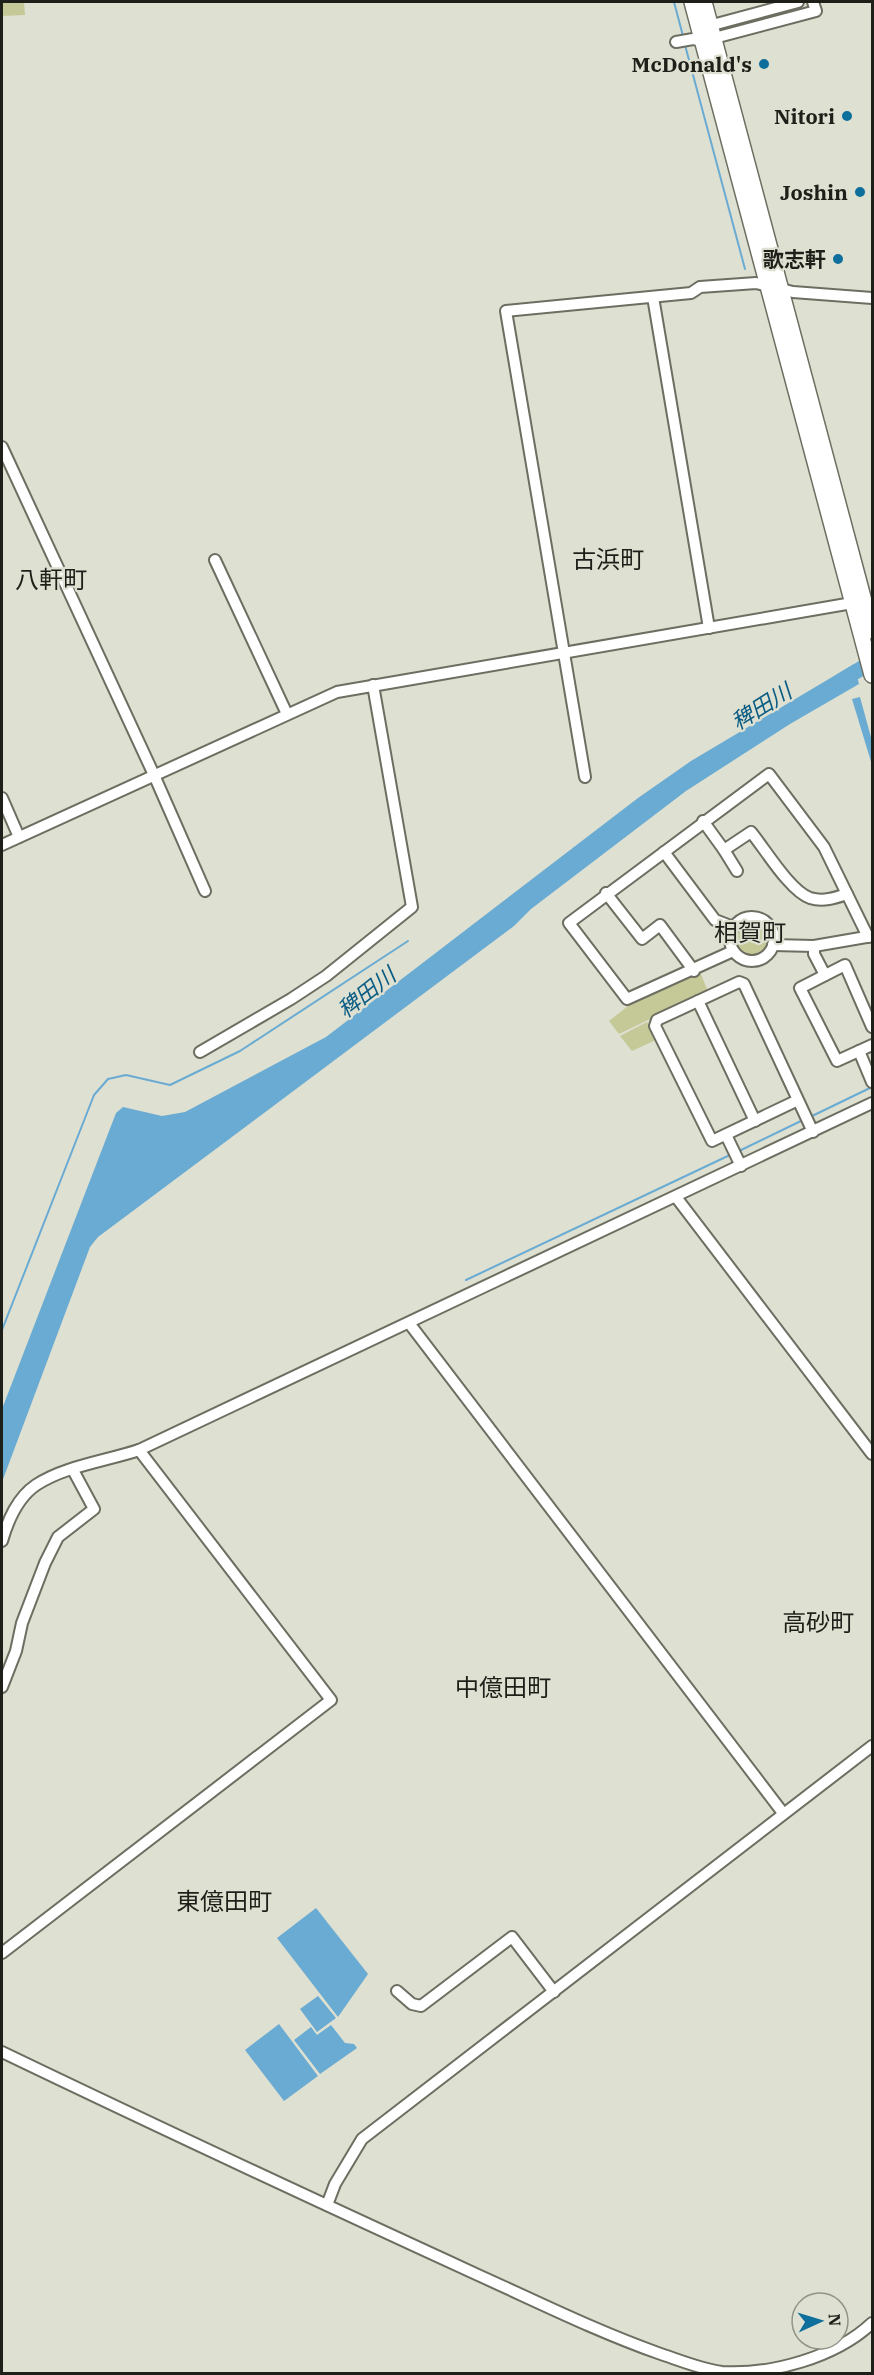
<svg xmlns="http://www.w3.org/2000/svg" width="874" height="2375" viewBox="0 0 874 2375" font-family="'IBM Plex Serif','Noto Sans JP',serif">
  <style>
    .green { fill: #c5c997 }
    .water { fill: #6aabd3 }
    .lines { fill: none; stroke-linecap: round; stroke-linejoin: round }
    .stream { stroke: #6aabd3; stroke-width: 2 }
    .river { stroke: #6aabd3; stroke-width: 15 }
    .minor-casing { stroke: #6d6e61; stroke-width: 14 }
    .highway-casing { stroke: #6d6e61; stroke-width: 18 }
    .minor { stroke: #fff; stroke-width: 10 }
    .highway { stroke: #fff; stroke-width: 15 }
    .poi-dot { fill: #0e6e9c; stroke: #dee0d1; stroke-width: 2 }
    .labels { text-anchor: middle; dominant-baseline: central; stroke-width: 4.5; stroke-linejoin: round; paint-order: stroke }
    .poi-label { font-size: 21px; font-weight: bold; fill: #1e1f19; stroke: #dee0d1; text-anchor: end }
    .water-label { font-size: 22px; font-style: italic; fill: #0a5c84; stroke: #dee0d1 }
    .quarter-label { font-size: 24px; fill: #1e1f19; stroke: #dee0d1 }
  </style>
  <rect width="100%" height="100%" fill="#dee0d1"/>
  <g class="green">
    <path d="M2,2H24L25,15L2,16Z"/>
    <circle cx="753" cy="939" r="19"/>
    <path d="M700,972L708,991L619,1034L609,1021L632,1003Z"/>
    <path d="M647,1022L658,1039L632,1051L620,1036Z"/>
  </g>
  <g class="water">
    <path d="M854,664L859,684L790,724L686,791L531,909L514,926L98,1237L90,1247L2,1482V1409L116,1113L123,1107L162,1116L185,1112L326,1037L638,798L691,761Z"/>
    <path d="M860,697L872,741V765L852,699Z"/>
    <path d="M316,1908L368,1974L338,2017L277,1938Z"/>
    <path d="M318,1996L336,2018L317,2032L300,2009Z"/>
    <path d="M279,2024L318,2076L284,2101L245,2050Z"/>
    <path d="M331,2025L345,2043L354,2044L357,2048L320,2074L294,2040L311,2027L317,2035Z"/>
  </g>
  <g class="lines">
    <g class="stream">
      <path d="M674,2L683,36"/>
      <path d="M685,45L745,269"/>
      <path d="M810,1117L872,1087"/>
      <path d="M737,1152L805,1119"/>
      <path d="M466,1280L732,1154"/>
      <path d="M2,1330L94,1095L108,1079L126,1075L170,1085L240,1051L408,941"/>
    </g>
    <path class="river" d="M839,682L872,662"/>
    <defs>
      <g id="minor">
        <path d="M705,27L798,2"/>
        <path d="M676,42L693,39L703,41L816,11L813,2"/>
        <path d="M653,297L709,628"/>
        <path d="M2,447L154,775L205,891"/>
        <path d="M215,560L287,714"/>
        <path d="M585,777L506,311L691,293L700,287L756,283L793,292L872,298"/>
        <path d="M2,798L19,837"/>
        <path d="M703,821L724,850L751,832C765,849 790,891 810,898C823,902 835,898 847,894"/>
        <path d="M2,845L337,692L858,602"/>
        <path d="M724,850L737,871"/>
        <path d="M664,852L715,920L733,927"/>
        <path d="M606,893L642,939L660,925L694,971"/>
        <circle cx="752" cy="939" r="22"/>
        <path d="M773,945L814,946L872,936"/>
        <path d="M814,946V954L825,975"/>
        <path d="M733,951L627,999L569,923L769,774L824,847L868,937"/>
        <path d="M698,1001L755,1121"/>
        <path d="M872,1027L845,965L800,988L837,1061L872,1045"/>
        <path d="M859,1051L872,1082"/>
        <path d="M200,1052L291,999L326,976L412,907L373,685"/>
        <path d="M798,1100L712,1141L655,1026L657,1020L739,982L744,984L813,1132"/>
        <path d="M726,1135L741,1166"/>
        <path d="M676,1197L872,1454"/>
        <path d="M409,1323L783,1813"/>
        <path d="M2,1541C8,1520 17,1498 36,1485C65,1466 106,1461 139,1450L872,1103"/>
        <path d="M2,1687L16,1651L22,1623L45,1563L58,1537L94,1509L73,1470"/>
        <path d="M2,1953L331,1700L139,1450"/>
        <path d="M397,1991L412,2004L421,2006L512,1937L554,1992"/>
        <path d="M2,2052C160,2128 319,2202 478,2275C538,2302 596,2331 658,2353C679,2360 700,2369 722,2372C772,2375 836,2357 872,2323"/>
        <path d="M327,2205L335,2184L362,2139L872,1746"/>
      </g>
      <g id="highway">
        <path d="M692,2L872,675"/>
        <path d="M704,2L872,631"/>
      </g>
    </defs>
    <use href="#minor" class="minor-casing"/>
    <use href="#highway" class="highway-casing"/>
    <use href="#minor" class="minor"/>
    <use href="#highway" class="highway"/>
  </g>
  <g class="poi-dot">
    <circle cx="764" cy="64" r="6"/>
    <circle cx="847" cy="116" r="6"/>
    <circle cx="860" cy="192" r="6"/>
    <circle cx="838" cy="259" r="6"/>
  </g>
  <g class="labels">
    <g class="poi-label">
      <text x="752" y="64">McDonald's</text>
      <text x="835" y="116">Nitori</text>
      <text x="848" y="192">Joshin</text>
      <text x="826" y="259">歌志軒</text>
    </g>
    <g class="water-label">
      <text transform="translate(761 706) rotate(-32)">稗田川</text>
      <text transform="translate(366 992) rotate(-38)">稗田川</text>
    </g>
    <g class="quarter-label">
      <text x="608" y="559">古浜町</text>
      <text x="51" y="579">八軒町</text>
      <text x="750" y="932">相賀町</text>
      <text x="818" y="1622">高砂町</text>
      <text x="503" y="1687">中億田町</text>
      <text x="224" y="1901">東億田町</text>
    </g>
  </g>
  <rect width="874" height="2375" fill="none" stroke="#1e1f19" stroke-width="6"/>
  <g transform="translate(820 2321) rotate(86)"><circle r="28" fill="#dee0d1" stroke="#919387" stroke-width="1.5"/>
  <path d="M0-4.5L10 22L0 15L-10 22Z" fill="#0e6e9c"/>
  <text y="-9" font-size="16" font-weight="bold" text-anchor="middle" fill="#1e1f19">N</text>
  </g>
</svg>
